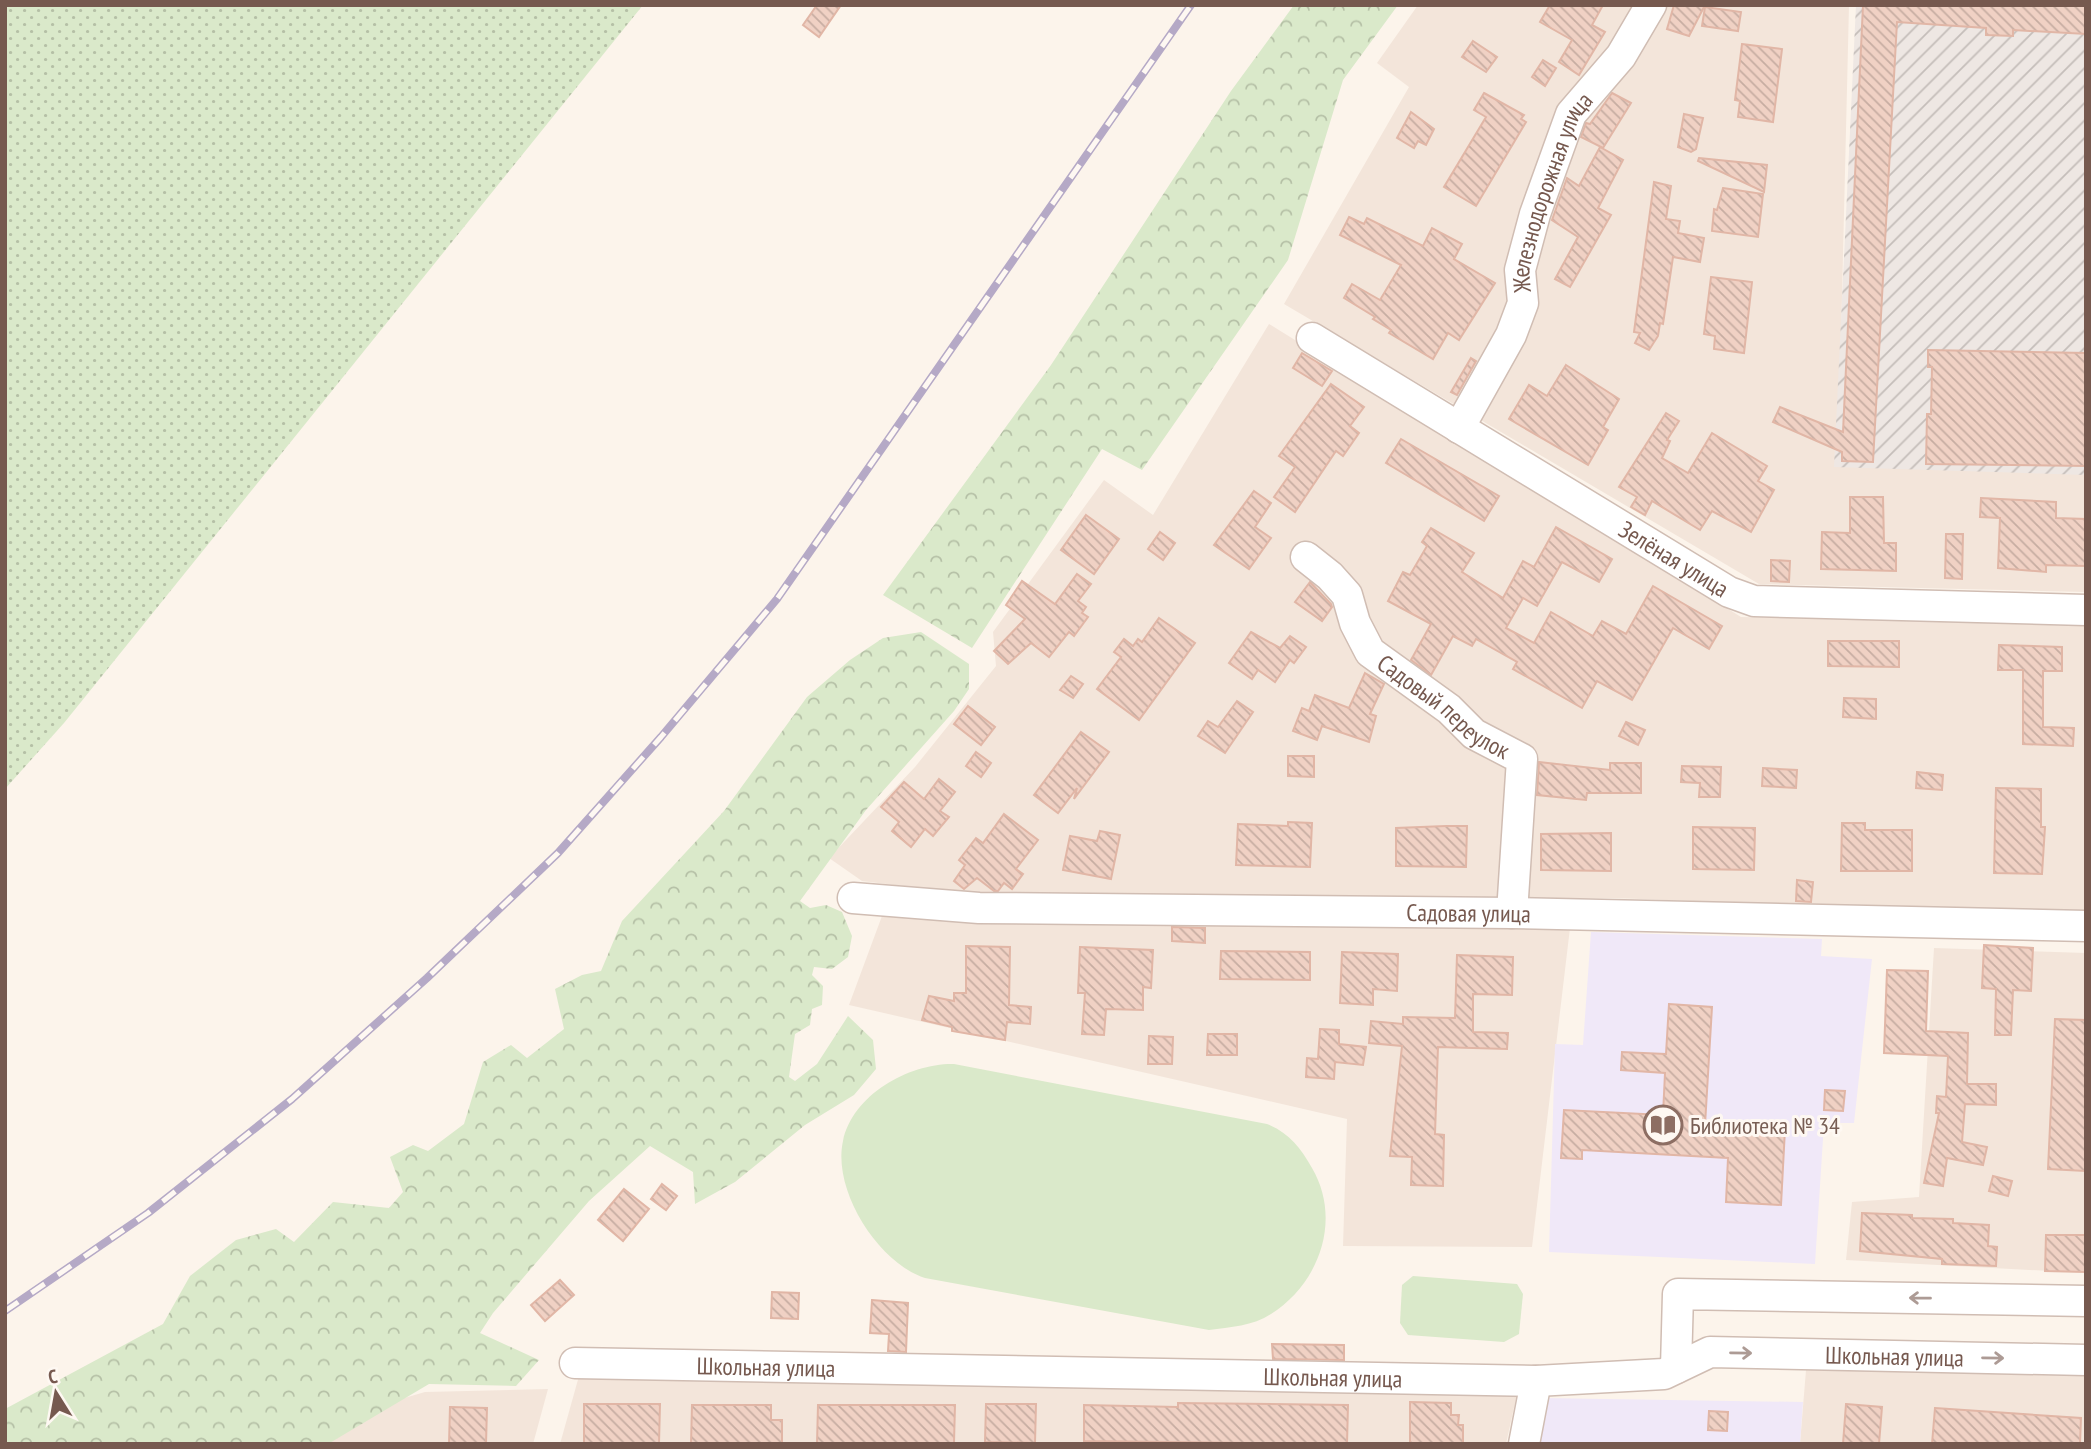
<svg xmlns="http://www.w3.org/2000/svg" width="2091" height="1449" viewBox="0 0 2091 1449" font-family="'PT Sans Narrow',sans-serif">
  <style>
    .residential { fill: #f3e5da }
    .industrial { fill: url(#industrial-furrows) }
    .education { fill: #f0e8f8 }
    .grass { fill: url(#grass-dots) }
    .forest { fill: url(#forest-crowns) }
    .pitch { fill: #dae9ca }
    .building { fill: url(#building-back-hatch); stroke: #e1b6a6; stroke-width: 2 }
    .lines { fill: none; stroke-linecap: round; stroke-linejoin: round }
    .minor-casing { stroke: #d0bdb3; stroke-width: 33 }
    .minor { stroke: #fff; stroke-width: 30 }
    .rail-casing { stroke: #b5a9c6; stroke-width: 8 }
    .rail { stroke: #fef8f2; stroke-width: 5; stroke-dasharray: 16; stroke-linecap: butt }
    .oneway { stroke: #ad9b95 }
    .labels { text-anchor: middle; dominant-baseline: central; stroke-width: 6; stroke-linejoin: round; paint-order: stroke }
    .street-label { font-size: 24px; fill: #76594f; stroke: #fef8f2 }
    .education-label { font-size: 24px; fill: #785e54; stroke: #fef8f2; text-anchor: start }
  </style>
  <defs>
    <pattern id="industrial-furrows" width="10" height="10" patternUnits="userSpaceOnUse" patternTransform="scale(1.75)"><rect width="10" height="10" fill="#eee7e3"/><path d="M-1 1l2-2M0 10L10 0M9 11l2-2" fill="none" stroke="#c5beba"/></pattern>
    <pattern id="grass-dots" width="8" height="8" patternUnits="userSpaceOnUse" patternTransform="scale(1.75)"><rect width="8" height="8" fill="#dae9ca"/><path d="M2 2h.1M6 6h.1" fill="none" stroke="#b5c0a6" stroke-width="1.8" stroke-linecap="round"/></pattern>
    <pattern id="forest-crowns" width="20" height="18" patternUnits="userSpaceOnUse" patternTransform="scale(1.75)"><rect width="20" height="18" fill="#dae9ca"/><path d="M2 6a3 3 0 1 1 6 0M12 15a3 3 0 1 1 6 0" fill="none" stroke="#b5c0a6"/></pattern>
    <pattern id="building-back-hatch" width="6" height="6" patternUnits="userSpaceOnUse" patternTransform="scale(1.75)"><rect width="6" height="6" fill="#f0d1c4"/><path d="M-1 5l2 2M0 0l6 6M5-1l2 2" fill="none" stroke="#c7ada2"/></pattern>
  </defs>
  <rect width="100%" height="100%" fill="#fcf4eb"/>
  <g class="residential">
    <path d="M1418,5H1849L1838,463L2086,468V592L1759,584L1284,304L1409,87L1377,63Z"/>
    <path d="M1269,324L1741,617L2086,624V916L1614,898L1009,899L862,881L829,858L915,767L996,666L993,632L1104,480L1153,515Z"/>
    <path d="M882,916L1570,928L1532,1247L1343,1246L1347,1119L849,1005Z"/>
    <path d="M1934,948L2086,953V1273L1846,1260L1852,1202L1919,1197Z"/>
    <path d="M1806,1370L2086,1374V1444H1800Z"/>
    <path d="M579,1376L1518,1389L1506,1444H560Z"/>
    <path d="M548,1389L533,1444H322L394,1401L425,1392Z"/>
  </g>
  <path class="industrial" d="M1856,5H2086V475L1834,467Z"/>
  <g class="education">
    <path d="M1591,932L1822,939L1821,956L1872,959L1854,1123H1824L1815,1264L1549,1252L1555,1044L1583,1045Z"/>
    <path d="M1542,1398L1803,1402L1800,1444H1535Z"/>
  </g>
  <path class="grass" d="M5,5H643L64,723L5,789Z"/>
  <g class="forest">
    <path d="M1294,5H1398L1343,80L1288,260L1142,470L1102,449L972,648L883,595L1051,365L1231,91Z"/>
    <path d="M921,632L969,664V689L954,711L866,810L800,901L810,908L826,905L842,912L852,936L848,957L832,969L814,967L812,975L823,986L822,1005L812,1009L810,1025L795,1034L789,1077L795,1081L817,1064L848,1016L873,1040L876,1069L854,1095L805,1125L735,1182L695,1204L693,1172L650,1146L589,1201L493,1313L480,1333L539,1360L516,1386L429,1384L328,1444H5V1409L163,1324L190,1276L236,1240L276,1229L294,1242L333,1202L389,1208L403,1192L390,1157L413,1145L428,1151L464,1124L483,1062L511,1045L527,1058L564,1029L555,989L582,975L601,971L622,921L724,811L807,697L850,660L883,638Z"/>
  </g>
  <g class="pitch">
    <path d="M954,1064L1267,1124C1289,1133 1300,1147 1312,1168C1342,1219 1320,1283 1271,1314C1253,1326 1230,1327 1209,1330L925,1278C878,1263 832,1190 843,1141C853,1094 910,1063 954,1064Z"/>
    <path d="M1413,1276L1517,1284L1523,1294L1519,1334L1504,1342L1408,1335L1400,1323L1402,1285Z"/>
  </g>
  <g class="building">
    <path d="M817,5H841L819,37L803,25Z"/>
    <path d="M1550,5H1603L1592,25L1605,32L1579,75L1559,62L1572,40L1540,22Z"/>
    <path d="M1674,5H1705L1689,36L1667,29Z"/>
    <path d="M1863,5H2086V34L2013,30V36L1986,35V28L1897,22L1873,462L1842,461V452L1773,422L1780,407L1843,432Z"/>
    <path d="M1705,7L1741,12L1738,31L1702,26Z"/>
    <path d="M1473,41L1497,57L1486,72L1462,57Z"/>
    <path d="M1742,44L1782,49L1773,122L1738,117L1740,101L1735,100Z"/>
    <path d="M1543,60L1556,68L1545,86L1532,77Z"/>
    <path d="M1484,93L1524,115L1521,119L1526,122L1476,206L1444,187L1486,117L1474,110Z"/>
    <path d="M1612,93L1631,103L1603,148L1581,137L1586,123L1590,124Z"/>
    <path d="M1411,112L1434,129L1426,145L1418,141L1414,148L1397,138Z"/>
    <path d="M1684,114L1703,118L1696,149L1691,152L1678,147Z"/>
    <path d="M1600,147L1623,160L1598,208L1611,215L1570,287L1555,279L1578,237L1552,220L1567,178L1579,186Z"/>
    <path d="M1699,158L1767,165L1764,192L1698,161Z"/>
    <path d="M1654,182L1671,186L1666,219L1680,221L1678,233L1704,238L1700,262L1673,257L1663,324L1660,323L1658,336L1649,350L1635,343L1640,333L1634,332Z"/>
    <path d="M1723,188L1763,194L1758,237L1712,231L1714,209L1717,210Z"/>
    <path d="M1349,217L1364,224L1367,218L1423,246L1432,228L1462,244L1454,259L1495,283L1459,340L1448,333L1433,359L1389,333L1391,330L1373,319L1375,317L1344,298L1352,284L1380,300L1401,265L1340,235Z"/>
    <path d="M1711,277L1752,282L1744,353L1714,349L1715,336L1704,334Z"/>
    <path d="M1928,350L2086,353V466L1926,464L1927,414H1931L1932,367H1928Z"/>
    <path d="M1302,353L1332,371L1322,386L1293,368Z"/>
    <path d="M1471,358L1476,361L1457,395L1451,392Z"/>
    <path d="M1566,365L1619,399L1603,427L1608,430L1588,465L1509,419L1529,385L1547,396Z"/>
    <path d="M1331,384L1364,407L1350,426L1359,433L1343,456L1336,451L1295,512L1274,497L1295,467L1279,456Z"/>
    <path d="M1666,413L1679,421L1667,440L1670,441L1662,458L1688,473L1712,433L1767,466L1758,481L1774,490L1751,532L1712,511L1700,530L1652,501L1645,515L1631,507L1637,497L1619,487Z"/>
    <path d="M1401,439L1499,496L1484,521L1386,463Z"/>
    <path d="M1254,491L1271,503L1255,527L1271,538L1249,569L1214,545Z"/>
    <path d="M1850,497H1883L1884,543H1896V571L1821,569L1822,532L1850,533Z"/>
    <path d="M1981,498L2056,502V518L2086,519V566L2046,565V572L1998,568L2000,518L1980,517Z"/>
    <path d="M1086,515L1119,539L1094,574L1061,550Z"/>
    <path d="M1556,527L1612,559L1599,582L1562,562L1537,606L1523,598L1506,628L1534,643L1551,612L1593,636L1602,621L1626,634L1653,586L1722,626L1709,649L1673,628L1632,700L1597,681L1582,708L1513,669L1517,662L1476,639L1472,646L1453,636L1431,675L1411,660L1431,624L1388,601L1403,572L1410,575L1427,546L1422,542L1431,528L1474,553L1462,572L1503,598L1523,561L1534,567Z"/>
    <path d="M1160,532L1175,543L1163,560L1148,549Z"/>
    <path d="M1946,534H1963L1962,579L1945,578Z"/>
    <path d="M1771,560L1790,561L1789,582L1771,581Z"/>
    <path d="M1077,574L1091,584L1078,601L1086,607L1082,613L1088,617L1074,636L1069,632L1049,657L1031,643L1008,664L994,651L1025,619L1006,605L1022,581L1055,604Z"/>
    <path d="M1310,582L1331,604L1332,607L1322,621L1295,602Z"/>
    <path d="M1159,618L1195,643L1139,720L1097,689L1121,657L1114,652L1124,639L1133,646L1138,639L1142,642Z"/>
    <path d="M1251,632L1280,648L1290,636L1306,647L1294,663L1290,660L1275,682L1258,670L1252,679L1229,663Z"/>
    <path d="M1828,641H1899V667L1828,666Z"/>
    <path d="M1999,645L2062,647V671H2043V727L2074,728L2073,746L2023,744V670H1998Z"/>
    <path d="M1365,673L1384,684L1370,714L1376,716L1369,742L1322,726L1317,740L1293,731L1302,708L1309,711L1315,695L1349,708Z"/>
    <path d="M1071,676L1083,684L1073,698L1060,690Z"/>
    <path d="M1844,698L1876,699V719L1843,717Z"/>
    <path d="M1237,701L1253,712L1225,753L1198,736L1208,721L1218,727Z"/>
    <path d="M968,706L995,727L981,745L954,724Z"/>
    <path d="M1626,722L1645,730L1638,745L1619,736Z"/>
    <path d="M1081,732L1109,752L1074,799L1077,788L1058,813L1034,795Z"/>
    <path d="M976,752L991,763L981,777L966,766Z"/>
    <path d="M1288,756H1314V777L1288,776Z"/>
    <path d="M1539,762L1610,770V763H1641V793H1587L1586,800L1537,795Z"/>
    <path d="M1682,766L1721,767L1720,797H1699L1700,783L1681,782Z"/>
    <path d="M1763,768L1797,770L1796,788L1762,786Z"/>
    <path d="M1917,772L1943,775L1942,790L1916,788Z"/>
    <path d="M939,779L955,792L940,811L949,817L933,836L925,829L911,847L892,831L899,822L881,807L904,782L924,799Z"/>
    <path d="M1996,788L2041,789V827H2045L2042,874L1994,873Z"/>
    <path d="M1004,814L1038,840L1016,869L1023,874L1012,889L1004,883L998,891H994L977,878L964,889L954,881L965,865L959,860L976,838L983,843Z"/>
    <path d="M1288,822L1312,823L1310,867L1236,865L1238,824L1288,826Z"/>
    <path d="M1842,823H1865V830H1912V871H1841Z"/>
    <path d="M1446,826H1467L1466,867L1396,866V828Z"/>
    <path d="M1693,827L1755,828L1754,870L1693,869Z"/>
    <path d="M1100,831L1120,835L1111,879L1063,870L1070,836L1097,841Z"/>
    <path d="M1611,833V871L1541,870V834Z"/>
    <path d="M1797,880L1813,882L1811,902L1796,901Z"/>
    <path d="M1172,927L1205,928V943L1172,941Z"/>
    <path d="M1984,945L2033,948L2031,991L2013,990L2011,1035H1995L1996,989L1982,988Z"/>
    <path d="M966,946L1010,947L1009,1005L1031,1007L1030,1024L1007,1022L1005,1040L952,1031V1027L922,1020L929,996L954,1001V993H966Z"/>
    <path d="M1080,947L1153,950L1151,988L1143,987V1010L1106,1009L1104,1035L1082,1034L1085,993H1078Z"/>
    <path d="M1221,951L1310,952V980L1220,979Z"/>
    <path d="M1342,952L1398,954L1397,991L1373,989V1005L1340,1003Z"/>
    <path d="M1457,955L1513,957L1512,995L1473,994V1032L1508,1033L1507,1049L1438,1047L1435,1134L1444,1135L1443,1186L1411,1185L1412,1157L1390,1156L1402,1046L1369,1043L1371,1021L1403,1024V1017L1455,1018Z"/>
    <path d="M1887,970L1928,971L1926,1031L1968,1033L1967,1084H1996V1105L1965,1104L1962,1142L1987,1147L1983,1165L1947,1158L1943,1186L1924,1183L1939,1113H1936L1937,1096L1946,1097L1948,1056L1884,1053Z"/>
    <path d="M1669,1004L1712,1007L1705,1125L1785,1129L1781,1205L1726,1202L1728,1158L1582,1150V1159L1561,1158L1564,1110L1663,1115L1665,1073L1621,1070L1622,1052L1666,1054Z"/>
    <path d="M2055,1019L2086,1020L2085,1171L2048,1169Z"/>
    <path d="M1320,1029L1339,1030V1044L1366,1047L1363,1065L1335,1062L1334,1079L1306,1077L1307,1058L1318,1059Z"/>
    <path d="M1208,1034H1237V1055H1207Z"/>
    <path d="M1149,1036L1173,1037L1172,1064H1148Z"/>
    <path d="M1825,1090L1845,1091L1843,1111L1824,1110Z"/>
    <path d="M1993,1176L2012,1181L2008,1196L1989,1191Z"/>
    <path d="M662,1184L677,1196L666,1210L651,1199Z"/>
    <path d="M624,1189L649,1209L623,1241L598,1220Z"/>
    <path d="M1862,1213L1912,1215V1218L1953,1219V1223L1989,1225L1988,1246L1997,1247L1996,1266L1942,1264V1259L1860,1251Z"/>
    <path d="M2046,1235H2086V1272L2045,1271Z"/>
    <path d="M560,1280L574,1295L545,1321L531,1305Z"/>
    <path d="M772,1292L799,1293L798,1319L771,1318Z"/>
    <path d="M872,1300L908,1303L906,1352L888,1351L889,1334L870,1333Z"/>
    <path d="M1272,1344L1344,1345V1360L1273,1359Z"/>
    <path d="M1410,1402L1451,1403V1415H1459L1458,1425H1463V1444H1410Z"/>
    <path d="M1178,1403L1348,1405L1347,1444L1084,1441V1405L1178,1407Z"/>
    <path d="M584,1404H660L659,1444H584Z"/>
    <path d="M986,1404H1036L1035,1443L985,1442Z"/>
    <path d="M1846,1404L1882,1407L1879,1444H1843Z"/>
    <path d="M692,1405H771V1420H782V1444H691Z"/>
    <path d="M818,1405H955L954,1443L817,1444Z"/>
    <path d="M450,1407L487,1408L486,1444H449Z"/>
    <path d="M1935,1408L2081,1418L2080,1444H1932Z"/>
    <path d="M1709,1411L1728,1412L1727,1431L1708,1430Z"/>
  </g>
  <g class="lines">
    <defs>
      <g id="minor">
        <path id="s1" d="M1312,338L1729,592L1754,601L2086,610"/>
        <path id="s2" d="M1459,428L1511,335L1523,303L1520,270L1535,214L1571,114L1621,56L1651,5"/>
        <path id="s3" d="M1306,557L1330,576L1347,595L1355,623L1370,652L1449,709L1474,734L1522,759L1512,913"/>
        <path id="s4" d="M853,898L979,908L1512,913L2086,926"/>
        <path id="s5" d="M575,1363L1536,1381L1664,1374L1710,1352L2086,1360"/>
        <path d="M1676,1368L1678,1294L2086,1301"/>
        <path d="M1524,1444L1536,1381"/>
      </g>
    </defs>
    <use href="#minor" class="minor-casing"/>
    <use href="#minor" class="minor"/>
    <defs>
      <path id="rail" d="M5,1311L148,1213L292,1099L427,978L558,853L661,737L777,599L1191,5"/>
    </defs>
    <use href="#rail" class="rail-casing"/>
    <use href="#rail" class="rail"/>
  </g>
  <defs><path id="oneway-shaft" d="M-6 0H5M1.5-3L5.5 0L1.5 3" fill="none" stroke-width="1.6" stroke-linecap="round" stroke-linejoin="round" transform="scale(1.75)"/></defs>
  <g class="oneway">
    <use href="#oneway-shaft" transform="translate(1920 1298) rotate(-179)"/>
    <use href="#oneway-shaft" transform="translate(1741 1353) rotate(1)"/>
    <use href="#oneway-shaft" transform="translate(1993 1358) rotate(1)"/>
  </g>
  <defs>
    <symbol id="library-ring" viewBox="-11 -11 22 22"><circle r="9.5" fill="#fef8f2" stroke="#8d6e63" stroke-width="1.5"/><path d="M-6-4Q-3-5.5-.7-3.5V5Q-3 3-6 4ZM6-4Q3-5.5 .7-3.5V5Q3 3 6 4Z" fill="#8d6e63"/></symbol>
  </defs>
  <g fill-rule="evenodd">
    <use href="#library-ring" x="1641" y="1103" width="44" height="44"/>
  </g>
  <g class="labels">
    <g class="street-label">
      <text stroke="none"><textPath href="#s2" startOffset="257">Железнодорожная улица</textPath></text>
      <text stroke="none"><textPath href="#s1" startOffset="424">Зелёная улица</textPath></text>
      <text stroke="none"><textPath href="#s3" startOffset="210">Садовый переулок</textPath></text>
      <text stroke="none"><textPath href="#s4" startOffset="616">Садовая улица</textPath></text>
      <text stroke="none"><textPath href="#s5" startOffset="1325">Школьная улица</textPath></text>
      <text stroke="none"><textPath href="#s5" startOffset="191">Школьная улица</textPath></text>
      <text stroke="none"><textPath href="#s5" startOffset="758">Школьная улица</textPath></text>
    </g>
    <g class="education-label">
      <text x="1690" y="1125">Библиотека № 34</text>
    </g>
  </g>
  <rect width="2091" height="1449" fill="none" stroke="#76594f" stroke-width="14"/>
  <g transform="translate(56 1393) rotate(349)" stroke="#fef8f2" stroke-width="5" paint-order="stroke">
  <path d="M0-5L12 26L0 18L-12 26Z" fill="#76594f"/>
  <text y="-10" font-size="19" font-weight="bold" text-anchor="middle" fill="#76594f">С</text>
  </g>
</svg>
